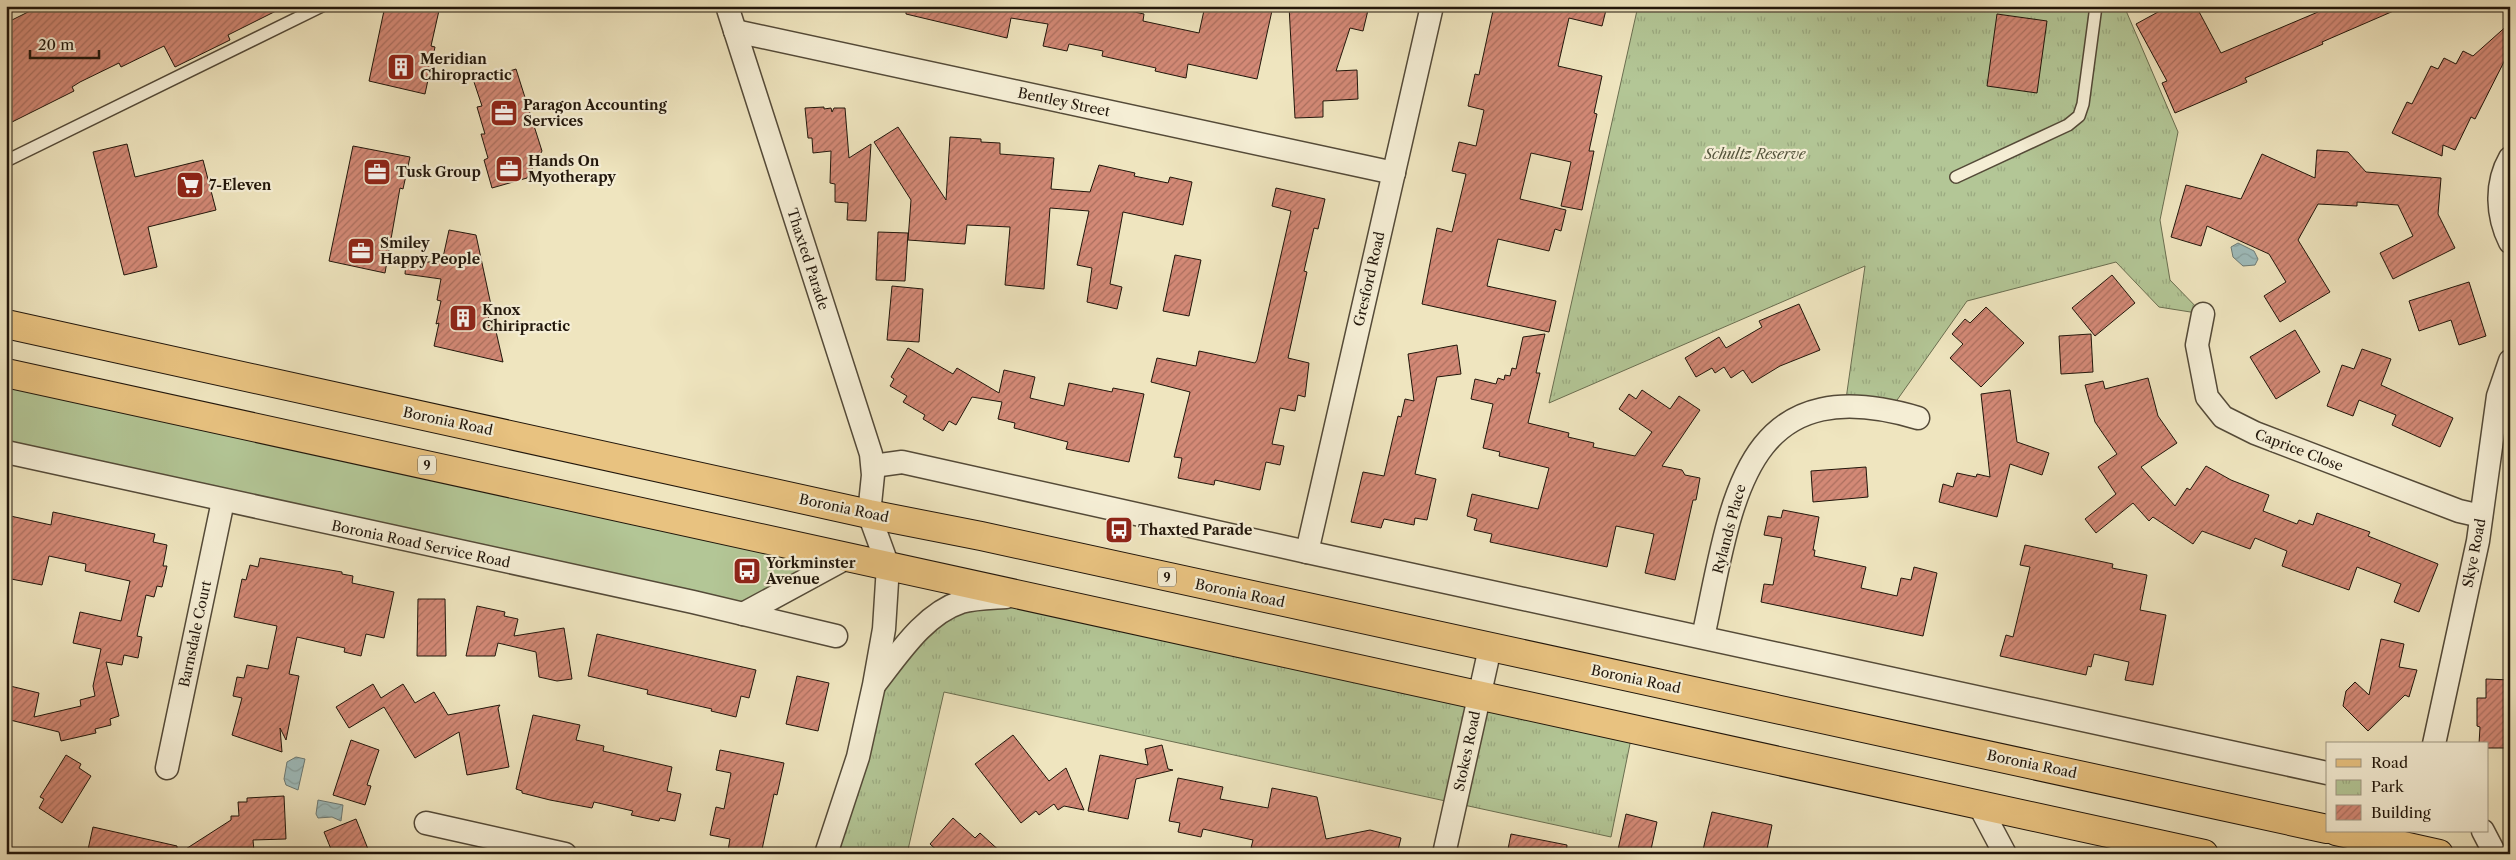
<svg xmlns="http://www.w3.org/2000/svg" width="2516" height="860" viewBox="0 0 2516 860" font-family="'Libre Caslon Text',serif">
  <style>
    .grass { fill: #b3c696; stroke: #6a6e50 }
    .park { fill: url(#park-tufts); stroke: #6a6e50 }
    .water { fill: url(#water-waves); stroke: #6c7a75 }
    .building { fill: url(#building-hatch); stroke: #21160b }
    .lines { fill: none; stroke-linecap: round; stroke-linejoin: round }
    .service-casing { stroke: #544a38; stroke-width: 14 }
    .minor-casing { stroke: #544a38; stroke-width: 25 }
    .primary-casing { stroke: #21160b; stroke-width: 30 }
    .service { stroke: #f5eed5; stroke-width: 11 }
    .minor { stroke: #f5eed5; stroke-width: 22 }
    .primary { stroke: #e8c280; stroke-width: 28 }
    .labels { text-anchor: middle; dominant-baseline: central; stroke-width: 4.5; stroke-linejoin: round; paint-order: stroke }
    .shield { fill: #f5eed5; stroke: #615748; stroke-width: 1 }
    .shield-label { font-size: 12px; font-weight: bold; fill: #21160b }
    .poi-label { font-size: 14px; font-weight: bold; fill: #21160b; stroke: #f5eed5; text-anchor: start }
    .street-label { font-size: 14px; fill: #21160b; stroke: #f5eed5 }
    .park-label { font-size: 14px; font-style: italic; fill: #54543c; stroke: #f5eed5 }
  </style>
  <defs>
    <pattern id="park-tufts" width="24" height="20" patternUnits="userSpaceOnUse" patternTransform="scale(1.25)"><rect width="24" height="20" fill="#b3c696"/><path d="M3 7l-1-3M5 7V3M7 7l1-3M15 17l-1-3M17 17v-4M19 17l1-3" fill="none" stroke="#9aa980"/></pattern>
    <pattern id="water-waves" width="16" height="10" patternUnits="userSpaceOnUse" patternTransform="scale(1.25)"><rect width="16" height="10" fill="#9ebcbc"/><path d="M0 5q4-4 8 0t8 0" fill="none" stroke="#88a1a0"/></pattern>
    <pattern id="building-hatch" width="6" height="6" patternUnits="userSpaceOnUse" patternTransform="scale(1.25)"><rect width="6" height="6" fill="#d38976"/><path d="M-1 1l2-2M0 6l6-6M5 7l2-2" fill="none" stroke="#ab6f5f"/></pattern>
  </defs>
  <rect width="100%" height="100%" fill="#efe5bf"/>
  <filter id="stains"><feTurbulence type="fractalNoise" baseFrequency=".004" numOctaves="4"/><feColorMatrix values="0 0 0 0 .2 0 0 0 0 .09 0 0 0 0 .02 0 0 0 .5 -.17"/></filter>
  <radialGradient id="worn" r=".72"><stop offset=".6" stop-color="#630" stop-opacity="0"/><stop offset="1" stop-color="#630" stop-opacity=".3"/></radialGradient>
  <path class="grass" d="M6,373L848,557L743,614L6,452Z"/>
  <g class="park">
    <path d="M1638,6H2124L2178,132L2160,220L2170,280L2203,314L2159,307L2116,262L1967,301L1890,410L1845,406L1865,266L1549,403Z"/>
    <path d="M978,599L1633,729L1611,837L944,692L907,854H826L874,685L913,639Z"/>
  </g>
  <g class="water">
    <path d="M2238,243L2254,251L2258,259L2255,265L2243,266L2233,257L2231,247Z"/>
    <path d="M296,757L305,759L298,790L286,785L284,779L287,762Z"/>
    <path d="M318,800L343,805L341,821L332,817L318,818L316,814Z"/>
  </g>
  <g class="building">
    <path d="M40,6H286L228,35L230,40L175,67L164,46L121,67L119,63L80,82L72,87L74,91L6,125V23Z"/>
    <path d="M385,6H440L431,46L435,47L425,94L369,81Z"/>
    <path d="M906,6H1106L1144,14L1143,21L1199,33L1205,6H1273L1257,79L1188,64L1186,78L1155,71L1156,68L1102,56L1103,51L1069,44L1067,51L1043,46L1048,24L1011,18L1007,38L906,14Z"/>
    <path d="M1289,6H1369L1363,31L1350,28L1336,71L1357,70L1358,99L1323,101V117L1295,118Z"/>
    <path d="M1494,6H1607L1602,26L1569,18L1558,66L1602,76L1594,113L1597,114L1589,151H1594L1582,210L1561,206L1571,162L1531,153L1520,199L1566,210L1561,231L1555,229L1549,251L1498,239L1487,286L1556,301L1549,332L1422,304L1437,228L1452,232L1466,174L1452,171L1459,142L1476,146L1484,110L1468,106L1475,74L1479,75Z"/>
    <path d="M2169,6H2196L2221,53L2318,12L2316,6H2405L2322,42L2323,44L2245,78L2247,82L2175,113L2162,83L2167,81L2136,24Z"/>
    <path d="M1997,14L2047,21L2037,93L1987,86Z"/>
    <path d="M2510,23V50L2475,119L2471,117L2455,150L2443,145L2442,156L2392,133L2407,102L2412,104L2431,66L2438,69L2444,58L2456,64L2463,51L2473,56Z"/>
    <path d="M516,69L542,151L527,178L492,188L484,160L488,158L481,134H485L477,107L482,106L474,82Z"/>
    <path d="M824,107V109L831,108L832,112L834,108H845L849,158L871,144L866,221L847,220L848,203L835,202V184L830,183L831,151L813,153L812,138H808L805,108Z"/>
    <path d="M898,127L946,200L950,137L981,139V142L1000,143V154L1054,158L1051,189L1090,192L1099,165L1135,173L1134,176L1168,183L1170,177L1192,182L1183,225L1123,212L1110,284L1122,287L1117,309L1087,302L1092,268L1077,265L1089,211L1050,208L1044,289L1005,285L1010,227L967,225L965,244L908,240L911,200L874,142Z"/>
    <path d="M127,144L135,177L203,160L216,210L148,227L157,267L124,275L93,152Z"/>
    <path d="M353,146L410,157L403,189L400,188L385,273L329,261Z"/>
    <path d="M2317,150L2348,152L2366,172L2441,178L2438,214L2455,248L2393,279L2380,253L2413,236L2398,205L2357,202V206L2318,204L2298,240L2330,292L2280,322L2264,296L2286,282L2269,254L2207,226L2201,246L2171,237L2186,185L2241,199L2262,154L2315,178Z"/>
    <path d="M1276,188L1325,199L1318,229L1314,228L1304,271L1307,272L1288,358L1309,363L1305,397L1298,395L1295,411L1280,408L1272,444L1284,446L1280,465L1266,462L1260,490L1215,480L1214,485L1178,478L1182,458L1174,457L1190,392L1151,382L1157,358L1196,366L1199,351L1255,363L1257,360L1291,211L1272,206Z"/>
    <path d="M449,230L476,235L491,305L487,325L495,327L503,362L434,346L439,323L436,324L441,301L437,300L441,279L405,274L406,262H442Z"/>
    <path d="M878,232L908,233L905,281L876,280Z"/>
    <path d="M1175,255L1201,260L1189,316L1163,311Z"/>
    <path d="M2112,275L2135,303L2095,336L2072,308Z"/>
    <path d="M2469,282L2486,336L2459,345L2451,320L2419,331L2409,301Z"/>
    <path d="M892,286L923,289L919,342L887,340Z"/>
    <path d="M1799,304L1820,350L1780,366L1752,383L1743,370L1731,378L1724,367L1715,373L1712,368L1696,377L1685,358L1719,337L1726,348L1762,327L1759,321Z"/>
    <path d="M1986,307L2024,343L1981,387L1950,358L1963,344L1952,334L1965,319L1970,323Z"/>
    <path d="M2295,330L2320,372L2276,399L2250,357Z"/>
    <path d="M1545,334L1536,373H1540L1528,423L1569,433L1568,437L1594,443L1593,447L1635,456L1652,432L1619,409L1629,394L1636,399L1642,390L1670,409L1679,396L1700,410L1662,466L1682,470L1685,475L1700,478L1696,500H1693L1675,580L1645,573L1654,534L1616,526L1607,567L1490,542L1492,534L1474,530L1477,519L1467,516L1472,494L1538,509L1549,468L1499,456L1500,452L1483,448L1493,404L1471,399L1475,379L1496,384L1498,378L1504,380L1505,375L1510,376L1512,368L1516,369L1523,337Z"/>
    <path d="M2091,334L2093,372L2061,374L2059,336Z"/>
    <path d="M1457,345L1461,374L1437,377L1415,474L1436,479L1427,520L1415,518L1414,525L1384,519L1381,528L1351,522L1363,472L1384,476L1398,416L1401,417L1405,399L1414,401L1408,354Z"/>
    <path d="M908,348L953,374L957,368L999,393L1004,370L1035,377L1030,398L1064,406L1069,383L1112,392L1113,388L1144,394L1129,462L1066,449L1068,442L1014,428L1015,423L998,419L1002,402L972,397L956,425L949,421L943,431L923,419L925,415L903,402L907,396L890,386L894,379L891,377Z"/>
    <path d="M2362,349L2391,359L2381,385L2453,418L2440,447L2392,425L2396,415L2359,400L2353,416L2327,406L2342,365L2354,369Z"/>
    <path d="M2148,378L2158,416L2177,443L2141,467L2175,506L2187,488L2190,490L2206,466L2231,480L2269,495L2263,511L2297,524L2299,520L2313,525L2317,513L2370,532L2368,536L2438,564L2419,612L2394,602L2401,584L2357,567L2349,590L2282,566L2287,551L2255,538L2250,549L2202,531L2193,544L2153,517L2149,521L2133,503L2096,533L2085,519L2116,494L2098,467L2117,454L2095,422L2085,385L2103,381L2105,389Z"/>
    <path d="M2010,390L2017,442L2049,453L2042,475L2010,464L1997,517L1939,502L1943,484L1953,487L1957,473L1976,477L1977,474L1990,477L1981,394Z"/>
    <path d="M1866,467L1868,497L1813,502L1811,471Z"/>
    <path d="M1783,510L1819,517L1813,550H1815L1814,556L1866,567L1861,588L1897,596L1901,578L1911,580L1914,567L1937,573L1923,636L1761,602L1764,584L1773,585L1782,538L1764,535L1768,516L1781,518Z"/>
    <path d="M53,512L155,534L153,542L167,545L163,566H167L162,587L157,586L154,597L146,595L137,636L142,637L138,658L124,655L122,665L106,662L119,716L110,719L111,725L95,729L96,733L61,741L59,732L6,719V685L39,693L34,717L81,706L80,700L95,696L93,686L101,649L73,643L80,612L121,621L130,581L85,571L86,564L49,556L42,585L6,578V515L51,525Z"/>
    <path d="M2025,545L2113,564L2112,568L2147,575L2140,610L2166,615L2153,685L2125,680L2129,662L2094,654L2091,667L2088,666L2086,675L2000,656L2006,635L2013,637L2030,567L2020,565Z"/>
    <path d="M260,558L342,572V574L353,576L352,583L394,592L384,638L366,634L361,656L344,652L345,648L297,637L289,674L299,676L286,740L280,728L282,752L232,735L242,698L233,696L237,677L244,678L247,665L268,669L277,626L234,617L242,579L246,580L250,565L258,567Z"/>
    <path d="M418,599H445L446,656H417Z"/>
    <path d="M477,606L505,612L504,616L518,619L514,636L564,628L572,679L557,681L539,677L536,652L498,643L495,656H466Z"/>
    <path d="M597,634L756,670L749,698L741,696L736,717L711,711L712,709L647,694L648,690L588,676Z"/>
    <path d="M2381,639L2404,644L2399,667L2417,670L2409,697L2405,695L2368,731L2343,706L2346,691L2355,682L2369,695Z"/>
    <path d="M797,676L829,683L818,731L786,724Z"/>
    <path d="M2486,679L2510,680V748H2487V744H2479L2480,727L2477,726V698H2486Z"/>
    <path d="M373,684L381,698L403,684L415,703L434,692L448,715L500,705L498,708L509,767L467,775L459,732L415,758L384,707L349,728L336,707Z"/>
    <path d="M533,715L580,725L576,740L604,746L603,751L672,767L667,791L681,794L675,821L660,818L659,821L631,815L633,811L594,802L592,808L550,800L522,793V791L516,789Z"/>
    <path d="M1013,735L1049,781L1066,768L1084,810L1064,806L1058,810L1054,804L1039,815L1036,811L1021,823L975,764Z"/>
    <path d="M351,740L379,750L367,785L371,786L365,805L333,795Z"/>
    <path d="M1162,745L1168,769L1173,770L1136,779L1128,819L1088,811L1100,755L1148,765L1145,749Z"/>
    <path d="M720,750L784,763L777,795L774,794L761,854H744L728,850L730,839L710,835L716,807L724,809L731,773L716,770Z"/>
    <path d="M66,755L81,764L79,768L91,776L62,823L39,808L44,799L40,797Z"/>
    <path d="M1178,778L1223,787L1220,799L1268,808L1272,788L1317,797L1326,839L1370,830L1401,838L1397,854H1256L1257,849L1251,848L1253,840L1203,829L1201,837L1178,832L1180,823L1169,821Z"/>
    <path d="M284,796L286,839L253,840L254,851L178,854L231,820V816H239L238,802H247V798Z"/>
    <path d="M1712,812L1772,825L1766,854H1702Z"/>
    <path d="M1626,814L1657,822L1650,854H1617Z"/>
    <path d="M953,818L975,838L980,833L1003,854H941L930,844Z"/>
    <path d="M356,819L370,854H333L324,832Z"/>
    <path d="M93,827L177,846V854H87Z"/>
    <path d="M1511,834L1567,845L1566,854H1507Z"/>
  </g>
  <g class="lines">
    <defs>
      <g id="service">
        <path d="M6,161L322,6"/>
        <path d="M1956,177L2068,125L2079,116L2083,104L2096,6"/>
      </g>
      <g id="minor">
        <path d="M727,6L871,454L873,475L869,514L888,566L884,629L874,685L858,757L826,854"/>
        <path d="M735,31L1394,173"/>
        <path d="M2510,158C2495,184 2497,216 2510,242"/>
        <path d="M2203,314L2197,345L2207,397L2223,417L2255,433L2459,511L2481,516"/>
        <path d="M6,452L693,602L836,636"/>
        <path d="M873,466L902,462L1307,552L2327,773"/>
        <path d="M1307,552L1432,6"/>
        <path d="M743,614L848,557"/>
        <path d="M1703,637C1732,506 1740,365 1918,418"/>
        <path d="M875,684C898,655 924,614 961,602C975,598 991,598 1006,597"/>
        <path d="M2434,744L2478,541L2498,396L2510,361"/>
        <path d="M167,768L223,501"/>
        <path d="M1979,805L2005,854"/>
        <path d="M426,823L565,854"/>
        <path d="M2483,831L2495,854"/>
        <path d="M1444,854L1490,648"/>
      </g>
      <g id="primary">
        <path d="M6,324L869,514L981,536L2327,829"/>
        <path d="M6,373L2204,854"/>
        <path d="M2336,831L2439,854"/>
      </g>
    </defs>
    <use href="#service" class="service-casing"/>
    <use href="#minor" class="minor-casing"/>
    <use href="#primary" class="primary-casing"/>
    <use href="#service" class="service"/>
    <use href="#minor" class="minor"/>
    <use href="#primary" class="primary"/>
  </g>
  <defs>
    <symbol id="building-square" viewBox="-11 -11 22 22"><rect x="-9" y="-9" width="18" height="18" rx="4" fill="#8f2418" stroke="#f5eed5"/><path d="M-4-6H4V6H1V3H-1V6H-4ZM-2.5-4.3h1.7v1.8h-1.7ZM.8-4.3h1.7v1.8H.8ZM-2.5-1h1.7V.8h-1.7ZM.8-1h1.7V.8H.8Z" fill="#fff"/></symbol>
    <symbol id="office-square" viewBox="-11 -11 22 22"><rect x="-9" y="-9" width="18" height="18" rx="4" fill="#8f2418" stroke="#f5eed5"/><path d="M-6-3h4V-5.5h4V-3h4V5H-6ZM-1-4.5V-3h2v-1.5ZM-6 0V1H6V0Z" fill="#fff"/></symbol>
    <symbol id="supermarket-square" viewBox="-11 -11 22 22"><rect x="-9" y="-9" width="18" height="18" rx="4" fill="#8f2418" stroke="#f5eed5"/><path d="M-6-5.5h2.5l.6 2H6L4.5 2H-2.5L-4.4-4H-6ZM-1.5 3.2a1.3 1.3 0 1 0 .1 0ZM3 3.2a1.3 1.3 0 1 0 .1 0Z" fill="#fff"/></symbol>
    <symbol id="bus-square" viewBox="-11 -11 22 22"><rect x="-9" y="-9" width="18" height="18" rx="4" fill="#8f2418" stroke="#f5eed5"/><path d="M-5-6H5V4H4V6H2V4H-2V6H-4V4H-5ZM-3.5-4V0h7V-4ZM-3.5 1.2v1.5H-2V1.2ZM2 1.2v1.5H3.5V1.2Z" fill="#fff"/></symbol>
  </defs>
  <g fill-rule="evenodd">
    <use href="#building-square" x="385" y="51" width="32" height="32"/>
    <use href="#office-square" x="488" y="97" width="32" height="32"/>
    <use href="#office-square" x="493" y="153" width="32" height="32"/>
    <use href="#office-square" x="361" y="156" width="32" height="32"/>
    <use href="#supermarket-square" x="174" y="169" width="32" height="32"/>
    <use href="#office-square" x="345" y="235" width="32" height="32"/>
    <use href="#building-square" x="447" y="302" width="32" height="32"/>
    <use href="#bus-square" x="1103" y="514" width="32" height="32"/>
    <use href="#bus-square" x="731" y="555" width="32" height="32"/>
  </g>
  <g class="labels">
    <g class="shield">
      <rect x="418" y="455.5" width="18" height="19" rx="4"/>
      <rect x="1158" y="567.5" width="18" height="19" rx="4"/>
    </g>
    <g class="shield-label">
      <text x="427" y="465">9</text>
      <text x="1167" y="577">9</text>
    </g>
    <g class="poi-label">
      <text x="420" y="59">Meridian<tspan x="420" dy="16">Chiropractic</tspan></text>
      <text x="523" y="105">Paragon Accounting<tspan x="523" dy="16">Services</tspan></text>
      <text x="528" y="161">Hands On<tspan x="528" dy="16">Myotherapy</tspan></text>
      <text x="396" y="172">Tusk Group</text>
      <text x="209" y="185">7-Eleven</text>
      <text x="380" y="243">Smiley<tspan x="380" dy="16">Happy People</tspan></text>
      <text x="482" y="310">Knox<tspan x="482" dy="16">Chiripractic</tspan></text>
      <text x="1138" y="530">Thaxted Parade</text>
      <text x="766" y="563">Yorkminster<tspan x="766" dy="16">Avenue</tspan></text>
    </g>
    <g class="street-label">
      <text transform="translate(1064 102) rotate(12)">Bentley Street</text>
      <text transform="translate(808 259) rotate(72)">Thaxted Parade</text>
      <text transform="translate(1369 279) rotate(-77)">Gresford Road</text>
      <text transform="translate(448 421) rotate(12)">Boronia Road</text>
      <text transform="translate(2299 450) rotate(21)">Caprice Close</text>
      <text transform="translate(844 508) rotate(12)">Boronia Road</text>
      <text transform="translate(1729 529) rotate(-75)">Rylands Place</text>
      <text transform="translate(421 544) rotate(12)">Boronia Road Service Road</text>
      <text transform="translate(2474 553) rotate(-79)">Skye Road</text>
      <text transform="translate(1240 593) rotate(12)">Boronia Road</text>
      <text transform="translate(195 634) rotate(-78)">Barnsdale Court</text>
      <text transform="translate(1636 679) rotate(12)">Boronia Road</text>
      <text transform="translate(1467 751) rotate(-78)">Stokes Road</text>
      <text transform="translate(2032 764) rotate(12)">Boronia Road</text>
    </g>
    <g class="park-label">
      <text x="1755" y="154">Schultz Reserve</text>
    </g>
  </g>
  <rect width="2516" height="860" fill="none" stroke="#efe5bf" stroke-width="25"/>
  <rect x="8" y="8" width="2501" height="845" fill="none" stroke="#21160b" stroke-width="2.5"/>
  <rect x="12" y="12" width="2491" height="835" fill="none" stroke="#21160b"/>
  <rect x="2326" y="742" width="162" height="90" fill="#f5eed5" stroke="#a09884"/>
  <rect x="2336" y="759" width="25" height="8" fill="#e8c280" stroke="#a09884"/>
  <text x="2371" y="768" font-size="15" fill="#21160b">Road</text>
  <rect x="2336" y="780" width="25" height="15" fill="url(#park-tufts)" stroke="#a09884"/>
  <text x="2371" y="792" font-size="15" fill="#21160b">Park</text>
  <rect x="2336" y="805" width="25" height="15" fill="url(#building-hatch)" stroke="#a09884"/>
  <text x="2371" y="818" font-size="15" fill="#21160b">Building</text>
  <path d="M30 50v8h69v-8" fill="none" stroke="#21160b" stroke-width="2.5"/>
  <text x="38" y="50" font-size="15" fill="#21160b" stroke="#f5eed5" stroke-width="4" paint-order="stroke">20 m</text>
  <rect width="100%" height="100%" filter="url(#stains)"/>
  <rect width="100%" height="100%" fill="url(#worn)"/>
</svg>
